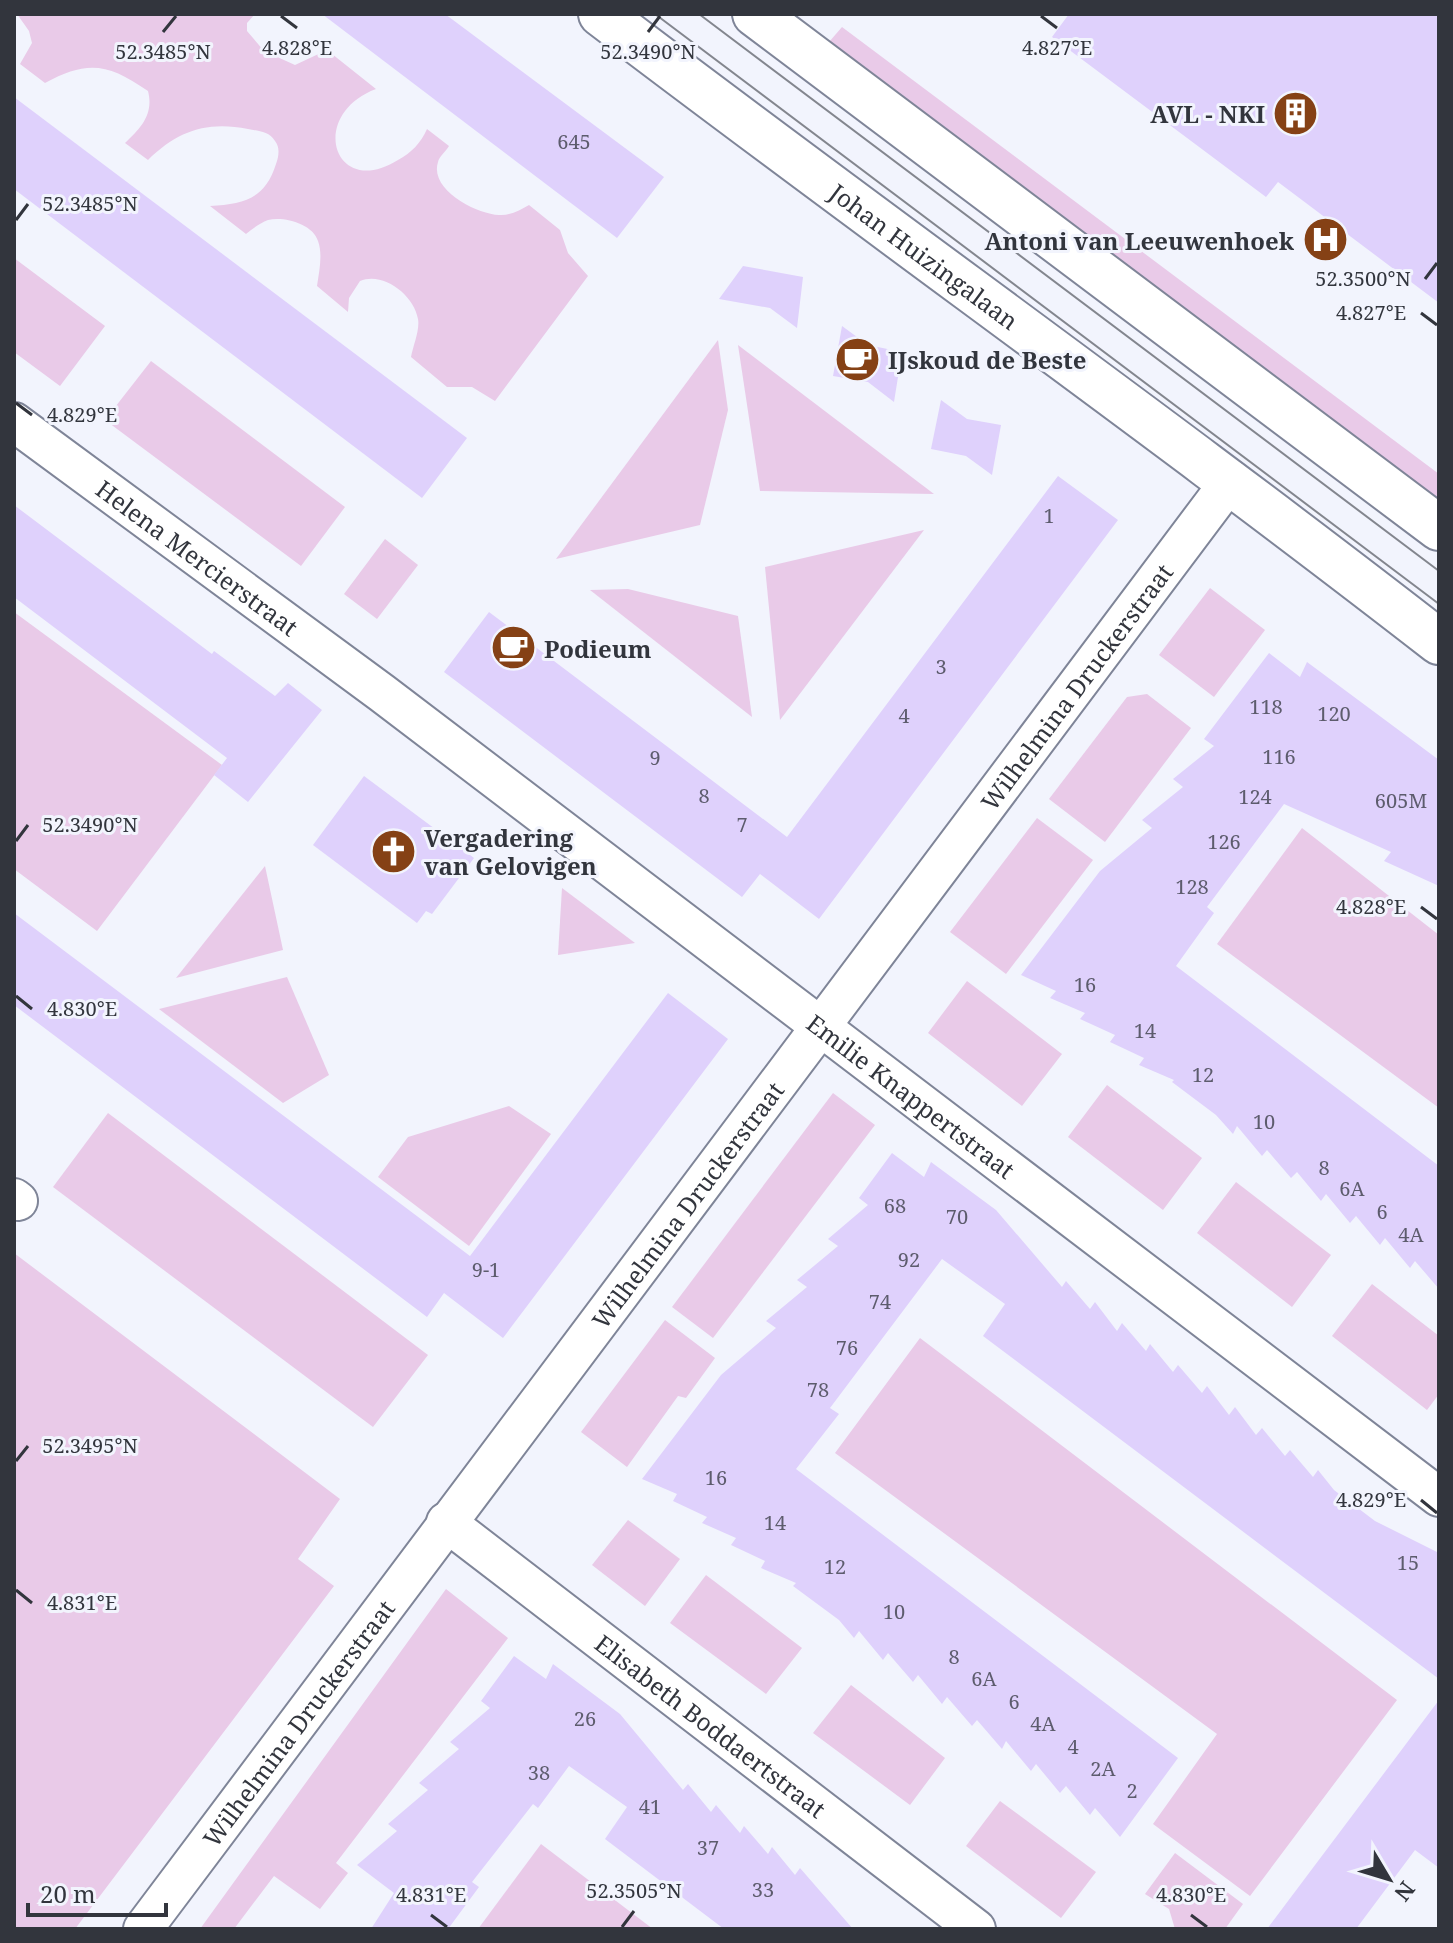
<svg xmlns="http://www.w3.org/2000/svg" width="1453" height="1943" viewBox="0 0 1453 1943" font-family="'Noto Serif',serif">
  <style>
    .green { fill: #e9cae8 }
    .building { fill: #dfd1fc }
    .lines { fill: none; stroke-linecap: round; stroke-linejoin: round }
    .minor-casing { stroke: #7f8598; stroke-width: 42 }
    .secondary-casing { stroke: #7f8598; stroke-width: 48 }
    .minor { stroke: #fff; stroke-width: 38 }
    .secondary { stroke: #fff; stroke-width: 44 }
    .tram { stroke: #83868e; stroke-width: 2 }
    .ticks { fill: none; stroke: #32353d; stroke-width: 3 }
    .labels { text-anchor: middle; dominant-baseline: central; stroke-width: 6; stroke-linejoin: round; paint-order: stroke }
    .number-label { font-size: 20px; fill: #5d5c6d }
    .poi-label { font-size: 24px; font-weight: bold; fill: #32353d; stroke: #f2f4fd; text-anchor: start }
    .street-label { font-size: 24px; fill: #32353d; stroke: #f2f4fd }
    .ticks-label { font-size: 20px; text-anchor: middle; fill: #32353d; stroke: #f2f4fd; stroke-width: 6; stroke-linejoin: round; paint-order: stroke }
  </style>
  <rect width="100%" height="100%" fill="#f2f4fd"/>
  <g class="green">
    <path d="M17,14H255L247,23V31L264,51L295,65L327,50L376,89C307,115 334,200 398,160C411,153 421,143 427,129L449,146C446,151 439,157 438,162C429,190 477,214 499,215C510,216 520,210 529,205L560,230L568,253L588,276L495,401L472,387H447L411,357C413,346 420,330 418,319C414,295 383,271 360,281L349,298L348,312L317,286C319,272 323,255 318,241C313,224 284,216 268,220C260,223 252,229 246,234L210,206C244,204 265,199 276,164C279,156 280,147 275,141C269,131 258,131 248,129C206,121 178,131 148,160L125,143C141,128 154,114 148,91C108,63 87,60 45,83L20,64L32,43L29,31Z"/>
    <path d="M842,27L1439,474V514L823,49Z"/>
    <path d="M14,258L105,326L60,386L14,352Z"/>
    <path d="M718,340L728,410L700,525L556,559Z"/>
    <path d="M738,345L934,494L760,491Z"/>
    <path d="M151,361L345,507L301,566L105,420Z"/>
    <path d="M924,530L780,720L765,567Z"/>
    <path d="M385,539L418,565L377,619L344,594Z"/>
    <path d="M1210,588L1265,630L1214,697L1159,655Z"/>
    <path d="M628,589L738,616L752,717L590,590Z"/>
    <path d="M14,612L222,765L97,931L14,869Z"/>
    <path d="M1147,694L1191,728L1105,842L1049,799L1127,697Z"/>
    <path d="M1037,818L1093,860L1006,974L950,932Z"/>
    <path d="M1302,828L1439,935V1108L1217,944Z"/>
    <path d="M265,866L283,950L176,978Z"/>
    <path d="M562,888L635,943L558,955Z"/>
    <path d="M287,977L329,1075L283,1103L159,1009Z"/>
    <path d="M967,981L1062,1054L1022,1106L928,1033Z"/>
    <path d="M1107,1085L1202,1158L1163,1210L1068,1137Z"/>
    <path d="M833,1093L875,1125L713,1338L672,1307Z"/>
    <path d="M509,1106L551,1134L469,1246L378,1177L408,1137Z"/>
    <path d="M108,1113L428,1355L373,1427L53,1187Z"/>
    <path d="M1236,1182L1331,1255L1292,1307L1197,1233Z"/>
    <path d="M14,1253L340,1499L298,1559L334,1586L75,1929H14Z"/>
    <path d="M1372,1284L1439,1336V1394L1427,1410L1332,1336Z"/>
    <path d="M665,1320L715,1358L686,1398L678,1396L627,1467L581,1432Z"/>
    <path d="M920,1338L1397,1700L1250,1896L1153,1824L1217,1734L835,1453Z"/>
    <path d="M628,1520L680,1559L645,1606L592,1565Z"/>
    <path d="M706,1575L802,1648L766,1694L670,1623Z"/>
    <path d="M446,1589L508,1638L336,1863L348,1873L320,1909L274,1876L234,1929H200Z"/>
    <path d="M851,1685L945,1758L910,1805L813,1733Z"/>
    <path d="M1000,1801L1096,1872L1061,1918L966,1846Z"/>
    <path d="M541,1844L653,1929H478Z"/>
    <path d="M1175,1853L1243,1904L1225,1929H1175L1169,1909L1145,1894Z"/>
  </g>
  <g class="building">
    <path d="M322,14H445L664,177L617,238Z"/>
    <path d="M1069,14H1439V303L1278,182L1266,197L1052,37Z"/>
    <path d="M14,97L467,438L422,498L14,189Z"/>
    <path d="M743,266L803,277L797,328L770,308L719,299Z"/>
    <path d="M842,326L868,345L902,352L894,402L868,382L833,376Z"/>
    <path d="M941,400L967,419L1001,425L992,475L966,456L931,449Z"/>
    <path d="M1058,476L1118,520L819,919L760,874L742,897L444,672L489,612L787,837Z"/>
    <path d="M14,505L212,654L214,651L275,696L288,683L322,710L248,802L214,775L227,758L14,597Z"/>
    <path d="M1269,653L1300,677L1307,662L1439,760V886L1384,861L1391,852L1284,804L1207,907L1214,913L1176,966L1439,1166V1289L1415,1261L1410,1268L1385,1238L1380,1245L1356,1216L1350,1223L1326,1194L1321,1201L1297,1172L1291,1178L1267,1150L1262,1156L1237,1126L1233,1134L1216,1115L1172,1082L1174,1080L1139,1065L1144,1058L1110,1042L1115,1035L1080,1019L1085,1013L1050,998L1056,991L1021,975L1100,871L1152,828L1142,820L1183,787L1173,779L1214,746L1204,739Z"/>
    <path d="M364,776L474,858L432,914L426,911L417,923L313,845Z"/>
    <path d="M14,913L470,1256L668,993L728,1039L503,1338L444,1293L427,1317L14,1005Z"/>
    <path d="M892,1153L924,1177L931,1162L996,1210L1062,1287L1066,1281L1090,1309L1095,1302L1117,1331L1122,1323L1146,1351L1150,1344L1173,1372L1178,1365L1202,1393L1207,1386L1229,1415L1235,1407L1256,1435L1262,1428L1285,1456L1290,1450L1313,1477L1318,1470L1334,1490L1375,1521L1439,1553V1679L983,1336L1005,1304L942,1259L830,1408L839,1414L796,1469L1178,1758L1120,1837L1095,1808L1090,1815L1066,1786L1060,1793L1036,1764L1031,1771L1006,1741L1002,1749L977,1720L972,1726L947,1697L942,1704L918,1675L913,1682L888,1653L883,1660L859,1631L854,1638L839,1620L793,1586L796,1583L761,1568L765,1561L731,1545L736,1538L702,1523L707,1517L673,1501L677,1494L642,1479L721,1375L776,1328L766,1321L807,1287L797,1280L838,1246L828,1239L868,1205L859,1198Z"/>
    <path d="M514,1656L546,1679L553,1664L620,1714L683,1790L688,1784L711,1812L716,1805L740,1833L744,1826L768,1854L772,1847L795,1875L800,1868L853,1929H724L605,1839L627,1807L569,1766L538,1808L533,1804L472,1882L479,1887L448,1929H371L394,1893L357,1865L397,1831L388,1824L428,1790L419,1783L459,1749L450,1742L490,1708L481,1701Z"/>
    <path d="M1439,1700V1868L1415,1850L1356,1929H1267Z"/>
  </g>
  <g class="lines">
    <defs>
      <g id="minor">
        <path id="s1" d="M14,422L382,693L1439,1497"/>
        <path d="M14,1198L18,1201"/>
        <path id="s2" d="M446,1522L976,1929"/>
        <path id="s3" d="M143,1929L1231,480"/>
      </g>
      <g id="secondary">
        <path id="s4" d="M601,14C879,226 1164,428 1439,642"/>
        <path d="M755,14L1439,528"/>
      </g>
    </defs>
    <use href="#minor" class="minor-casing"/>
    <use href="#secondary" class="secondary-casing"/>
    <use href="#minor" class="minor"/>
    <use href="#secondary" class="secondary"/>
    <g class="tram">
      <path d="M655,14L1439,604"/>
      <path d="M699,14L1439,571"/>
    </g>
  </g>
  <path class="ticks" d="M281,16L297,28M1041,16L1057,28M163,32L176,16M648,32L660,16M16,220L28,204M1425,279L1437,263M1421,313L1437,325M16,403L32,415M16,841L28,825M1421,907L1437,919M16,996L32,1009M16,1461L28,1446M1421,1500L1437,1513M16,1590L32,1603M431,1915L447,1927M1191,1915L1207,1927M622,1927L634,1911"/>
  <defs>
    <symbol id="building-disc" viewBox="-11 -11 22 22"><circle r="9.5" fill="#854115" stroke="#f2f4fd"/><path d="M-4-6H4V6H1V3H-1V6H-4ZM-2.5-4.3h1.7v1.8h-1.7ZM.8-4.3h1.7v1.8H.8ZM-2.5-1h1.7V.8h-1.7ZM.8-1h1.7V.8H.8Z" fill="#fff"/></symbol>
    <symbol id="hospital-disc" viewBox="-11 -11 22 22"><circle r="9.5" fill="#854115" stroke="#f2f4fd"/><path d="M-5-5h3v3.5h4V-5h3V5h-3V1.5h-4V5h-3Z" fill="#fff"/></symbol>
    <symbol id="cafe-disc" viewBox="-11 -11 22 22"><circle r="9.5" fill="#854115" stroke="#f2f4fd"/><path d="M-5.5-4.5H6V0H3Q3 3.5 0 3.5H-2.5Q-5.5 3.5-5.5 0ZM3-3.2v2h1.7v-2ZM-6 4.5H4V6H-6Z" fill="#fff"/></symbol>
    <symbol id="church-disc" viewBox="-11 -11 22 22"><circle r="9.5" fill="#854115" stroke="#f2f4fd"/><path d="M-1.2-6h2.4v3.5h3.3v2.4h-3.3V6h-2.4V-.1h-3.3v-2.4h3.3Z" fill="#fff"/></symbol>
  </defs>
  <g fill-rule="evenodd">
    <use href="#building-disc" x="1270" y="88" width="51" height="51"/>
    <use href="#hospital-disc" x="1300" y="214" width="51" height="51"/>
    <use href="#cafe-disc" x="832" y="334" width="51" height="51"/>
    <use href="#cafe-disc" x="488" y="622" width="51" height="51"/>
    <use href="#church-disc" x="368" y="826" width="51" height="51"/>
  </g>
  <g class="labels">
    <g class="number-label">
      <text x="574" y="141">645</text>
      <text x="1049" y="515">1</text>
      <text x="941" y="666">3</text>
      <text x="1266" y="706">118</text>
      <text x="1334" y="713">120</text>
      <text x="904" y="715">4</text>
      <text x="1279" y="756">116</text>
      <text x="655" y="757">9</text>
      <text x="704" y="795">8</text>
      <text x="1255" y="796">124</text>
      <text x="1401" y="800">605M</text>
      <text x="742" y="824">7</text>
      <text x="1224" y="841">126</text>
      <text x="1192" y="886">128</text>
      <text x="1085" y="984">16</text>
      <text x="1145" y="1030">14</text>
      <text x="1203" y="1074">12</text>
      <text x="1264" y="1121">10</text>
      <text x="1324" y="1167">8</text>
      <text x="1352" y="1188">6A</text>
      <text x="895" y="1205">68</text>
      <text x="1382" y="1211">6</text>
      <text x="957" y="1216">70</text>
      <text x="1411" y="1234">4A</text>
      <text x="909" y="1259">92</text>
      <text x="486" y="1269">9-1</text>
      <text x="880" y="1301">74</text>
      <text x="847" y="1347">76</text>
      <text x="818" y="1389">78</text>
      <text x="716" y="1477">16</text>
      <text x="775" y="1522">14</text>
      <text x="1408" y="1562">15</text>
      <text x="835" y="1566">12</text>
      <text x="894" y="1611">10</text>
      <text x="954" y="1656">8</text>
      <text x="984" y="1678">6A</text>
      <text x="1014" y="1701">6</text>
      <text x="585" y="1718">26</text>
      <text x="1043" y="1723">4A</text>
      <text x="1073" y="1746">4</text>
      <text x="1103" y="1768">2A</text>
      <text x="539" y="1772">38</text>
      <text x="1132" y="1790">2</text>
      <text x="650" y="1806">41</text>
      <text x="708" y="1847">37</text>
      <text x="763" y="1889">33</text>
    </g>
    <g class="poi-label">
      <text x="1265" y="113" text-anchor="end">AVL - NKI</text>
      <text x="1294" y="240" text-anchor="end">Antoni van Leeuwenhoek</text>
      <text x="888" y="359">IJskoud de Beste</text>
      <text x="544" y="648">Podieum</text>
      <text x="424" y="837">Vergadering<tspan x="424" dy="28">van Gelovigen</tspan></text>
    </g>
    <g class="street-label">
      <text stroke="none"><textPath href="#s4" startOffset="404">Johan Huizingalaan</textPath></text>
      <text stroke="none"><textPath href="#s1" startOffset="228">Helena Mercierstraat</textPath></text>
      <text stroke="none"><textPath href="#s3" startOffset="1554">Wilhelmina Druckerstraat</textPath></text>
      <text stroke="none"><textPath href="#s1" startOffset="1122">Emilie Knappertstraat</textPath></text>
      <text stroke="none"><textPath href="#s3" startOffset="906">Wilhelmina Druckerstraat</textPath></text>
      <text stroke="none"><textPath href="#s3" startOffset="258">Wilhelmina Druckerstraat</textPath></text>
      <text stroke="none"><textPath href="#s2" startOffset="334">Elisabeth Boddaertstraat</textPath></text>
    </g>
  </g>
  <g class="ticks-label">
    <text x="297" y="55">4.828°E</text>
    <text x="1057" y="55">4.827°E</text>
    <text x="163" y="59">52.3485°N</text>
    <text x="648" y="59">52.3490°N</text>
    <text x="90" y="211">52.3485°N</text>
    <text x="1363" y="286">52.3500°N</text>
    <text x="1371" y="320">4.827°E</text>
    <text x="82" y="422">4.829°E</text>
    <text x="90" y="832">52.3490°N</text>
    <text x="1371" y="914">4.828°E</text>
    <text x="82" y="1016">4.830°E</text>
    <text x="90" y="1453">52.3495°N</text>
    <text x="1371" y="1507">4.829°E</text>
    <text x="82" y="1610">4.831°E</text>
    <text x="634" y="1898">52.3505°N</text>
    <text x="431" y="1902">4.831°E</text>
    <text x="1191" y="1902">4.830°E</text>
  </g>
  <rect width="1453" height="1943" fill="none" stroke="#32353d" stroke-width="32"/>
  <g transform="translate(1389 1879) rotate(128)" stroke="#f2f4fd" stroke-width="6" paint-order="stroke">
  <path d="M0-6L14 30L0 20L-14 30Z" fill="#32353d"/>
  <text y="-12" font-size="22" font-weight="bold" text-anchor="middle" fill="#32353d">N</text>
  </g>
  <path d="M28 1903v12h138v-12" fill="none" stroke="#32353d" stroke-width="4"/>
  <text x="40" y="1903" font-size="24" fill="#32353d" stroke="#f2f4fd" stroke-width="6" paint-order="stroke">20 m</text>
</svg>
